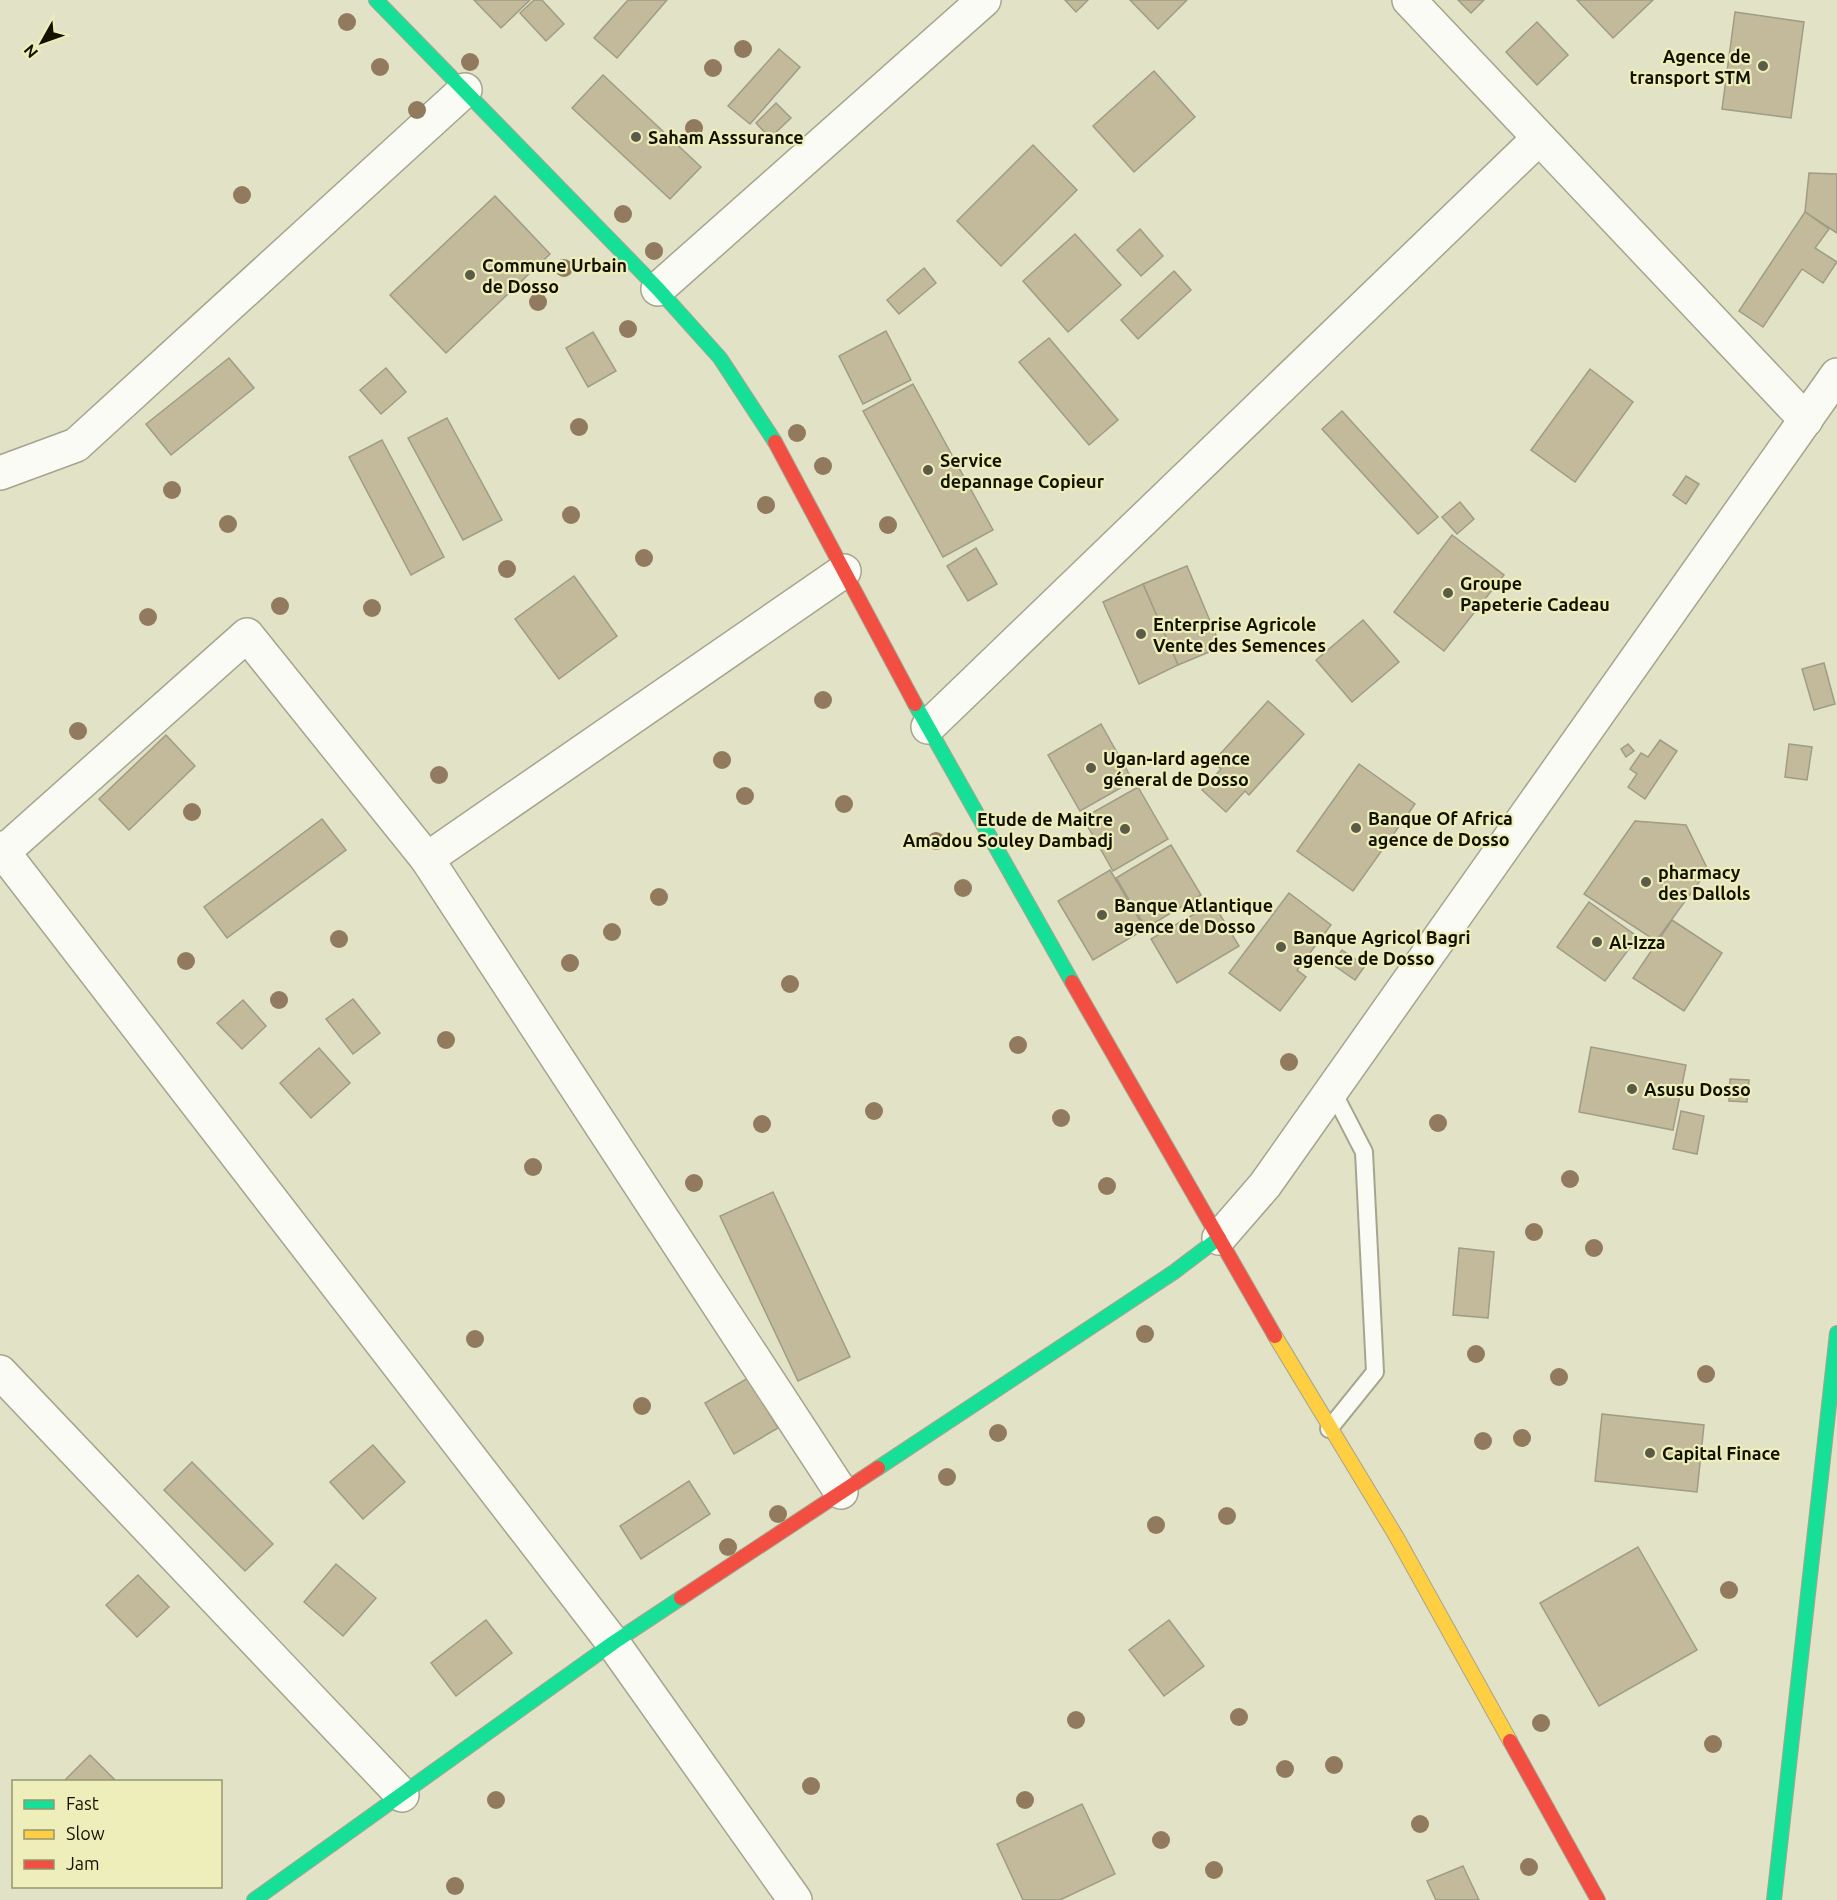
<svg xmlns="http://www.w3.org/2000/svg" width="1837" height="1900" viewBox="0 0 1837 1900" font-family="Ubuntu,sans-serif">
  <style>
    .building { fill: #c2ba9a; stroke: #9f9c87; stroke-width: 1.5 }
    .lines { fill: none; stroke-linecap: round; stroke-linejoin: round }
    .lane-casing { stroke: #a5a58f; stroke-width: 20 }
    .street-casing { stroke: #a5a58f; stroke-width: 36 }
    .fast-casing { stroke: #a5a58f; stroke-width: 16 }
    .slow-casing { stroke: #a5a58f; stroke-width: 16 }
    .jam-casing { stroke: #a5a58f; stroke-width: 16 }
    .lane { stroke: #fbfbf6; stroke-width: 16 }
    .street { stroke: #fbfbf6; stroke-width: 33 }
    .fast { stroke: #16e098; stroke-width: 14 }
    .slow { stroke: #ffcf43; stroke-width: 14 }
    .jam { stroke: #f24e42; stroke-width: 14 }
    .tree { fill: #927a5f }
    .poi-dot { fill: #5b5b47; stroke: #eeeeba; stroke-width: 2 }
    .labels { text-anchor: middle; dominant-baseline: central; stroke-width: 4.5; stroke-linejoin: round; paint-order: stroke }
    .poi-label { font-size: 18px; font-weight: bold; fill: #131202; stroke: #eeeeba; text-anchor: start }
  </style>
  <rect width="100%" height="100%" fill="#e2e2c6"/>
  <g class="building">
    <path d="M474,0H530L501,28Z"/>
    <path d="M534,0H542L564,24L546,41L520,13Z"/>
    <path d="M628,0H667L617,58L594,38Z"/>
    <path d="M1065,0H1088L1076,12Z"/>
    <path d="M1130,0H1187L1158,29Z"/>
    <path d="M1458,0H1484L1471,13Z"/>
    <path d="M1577,0H1653L1613,38Z"/>
    <path d="M1735,12L1804,22L1791,118L1722,109Z"/>
    <path d="M1537,22L1568,55L1537,85L1506,52Z"/>
    <path d="M779,49L800,67L750,124L728,106Z"/>
    <path d="M1154,71L1195,117L1134,172L1093,126Z"/>
    <path d="M603,75L701,167L670,199L572,108Z"/>
    <path d="M776,103L791,118L770,138L756,123Z"/>
    <path d="M1033,145L1077,190L1001,266L957,221Z"/>
    <path d="M1809,173L1837,174V233L1805,212Z"/>
    <path d="M495,196L550,254L446,353L390,295Z"/>
    <path d="M1805,212L1829,229L1815,248L1837,262L1823,283L1802,269L1763,327L1739,311Z"/>
    <path d="M1140,229L1163,256L1141,276L1117,250Z"/>
    <path d="M1075,234L1121,285L1068,332L1023,281Z"/>
    <path d="M924,268L936,283L899,314L887,300Z"/>
    <path d="M1174,271L1191,290L1138,339L1121,320Z"/>
    <path d="M886,331L911,380L863,404L839,356Z"/>
    <path d="M593,332L616,371L588,387L566,348Z"/>
    <path d="M1049,338L1118,420L1089,445L1019,362Z"/>
    <path d="M229,358L254,388L171,455L146,424Z"/>
    <path d="M386,368L406,392L381,414L360,390Z"/>
    <path d="M1590,369L1633,402L1575,482L1531,450Z"/>
    <path d="M913,384L993,530L943,557L863,411Z"/>
    <path d="M1342,411L1438,517L1418,534L1322,429Z"/>
    <path d="M447,418L502,520L463,540L408,438Z"/>
    <path d="M382,440L444,557L411,575L349,457Z"/>
    <path d="M1686,476L1699,484L1686,504L1673,495Z"/>
    <path d="M1460,502L1474,519L1457,534L1442,517Z"/>
    <path d="M1452,535L1504,575L1444,651L1394,612Z"/>
    <path d="M976,548L997,584L968,601L947,566Z"/>
    <path d="M1187,566L1221,647L1178,665L1143,584Z"/>
    <path d="M574,576L617,636L559,679L515,619Z"/>
    <path d="M1143,584L1178,665L1139,684L1103,602Z"/>
    <path d="M1363,620L1399,662L1352,702L1316,660Z"/>
    <path d="M1824,663L1835,704L1814,710L1802,669Z"/>
    <path d="M1268,701L1304,734L1249,795L1245,791L1226,812L1202,790L1221,769L1213,762Z"/>
    <path d="M1101,724L1133,781L1080,811L1048,755Z"/>
    <path d="M166,735L195,766L129,830L99,799Z"/>
    <path d="M1660,740L1677,751L1645,799L1628,787L1637,774L1630,769L1641,753L1648,757Z"/>
    <path d="M1628,744L1634,751L1626,757L1621,749Z"/>
    <path d="M1789,744L1812,747L1807,780L1785,777Z"/>
    <path d="M1359,764L1415,804L1353,891L1297,851Z"/>
    <path d="M1138,787L1168,839L1113,871L1083,818Z"/>
    <path d="M322,819L346,850L227,938L204,907Z"/>
    <path d="M1635,821L1686,825L1708,870L1656,941L1584,894Z"/>
    <path d="M1171,845L1201,895L1146,928L1116,878Z"/>
    <path d="M1110,870L1145,929L1093,960L1058,901Z"/>
    <path d="M1289,893L1331,925L1297,970L1306,977L1280,1011L1229,973Z"/>
    <path d="M1589,902L1638,937L1605,981L1557,947Z"/>
    <path d="M1213,903L1239,946L1177,983L1151,939Z"/>
    <path d="M1672,920L1722,953L1684,1011L1633,978Z"/>
    <path d="M1342,950L1365,966L1355,980L1332,964Z"/>
    <path d="M353,999L380,1033L353,1054L326,1019Z"/>
    <path d="M243,1000L266,1026L242,1049L217,1023Z"/>
    <path d="M1591,1047L1686,1065L1673,1130L1579,1112Z"/>
    <path d="M319,1048L350,1083L311,1118L280,1083Z"/>
    <path d="M1730,1079L1749,1080L1747,1102L1729,1101Z"/>
    <path d="M1681,1111L1704,1116L1697,1154L1673,1149Z"/>
    <path d="M773,1192L850,1357L798,1381L720,1216Z"/>
    <path d="M1459,1248L1494,1252L1488,1318L1453,1315Z"/>
    <path d="M748,1378L778,1428L734,1454L705,1403Z"/>
    <path d="M1602,1414L1704,1425L1697,1492L1595,1481Z"/>
    <path d="M373,1445L405,1482L363,1519L330,1482Z"/>
    <path d="M192,1462L273,1544L245,1571L164,1490Z"/>
    <path d="M689,1481L710,1514L641,1559L620,1526Z"/>
    <path d="M1638,1547L1697,1650L1599,1706L1540,1603Z"/>
    <path d="M336,1564L376,1598L343,1636L304,1602Z"/>
    <path d="M138,1575L169,1607L137,1637L106,1605Z"/>
    <path d="M486,1620L512,1653L456,1696L431,1663Z"/>
    <path d="M1169,1620L1204,1666L1164,1696L1129,1650Z"/>
    <path d="M90,1755L117,1782H63Z"/>
    <path d="M1082,1804L1115,1874L1060,1900H1023L997,1844Z"/>
    <path d="M1463,1866L1479,1900H1436L1427,1881Z"/>
  </g>
  <g class="lines">
    <defs>
      <path id="lane" d="M1329,1429L1375,1372L1364,1152L1332,1090"/>
      <g id="street">
        <path d="M1409,0L1806,420"/>
        <path d="M658,289L984,0"/>
        <path d="M0,473L76,445L465,90"/>
        <path d="M928,727L1538,139"/>
        <path d="M0,848L613,1643L795,1900"/>
        <path d="M0,855L247,635L427,859L841,1492"/>
        <path d="M427,859L844,571"/>
        <path d="M1219,1238L1265,1185L1837,375"/>
        <path d="M0,1372L402,1795"/>
      </g>
      <g id="fast">
        <path d="M376,0L658,289L720,358L775,442"/>
        <path d="M915,704L1072,982"/>
        <path d="M878,1468L1174,1272L1219,1238"/>
        <path d="M254,1900L613,1643L681,1598"/>
        <path d="M1774,1900L1837,1333"/>
      </g>
      <path id="slow" d="M1275,1336L1396,1536L1510,1741"/>
      <g id="jam">
        <path d="M775,442L915,704"/>
        <path d="M1072,982L1275,1336"/>
        <path d="M681,1598L878,1468"/>
        <path d="M1510,1741L1598,1900"/>
      </g>
    </defs>
    <use href="#lane" class="lane-casing"/>
    <use href="#street" class="street-casing"/>
    <use href="#fast" class="fast-casing"/>
    <use href="#slow" class="slow-casing"/>
    <use href="#jam" class="jam-casing"/>
    <use href="#lane" class="lane"/>
    <use href="#street" class="street"/>
    <use href="#fast" class="fast"/>
    <use href="#slow" class="slow"/>
    <use href="#jam" class="jam"/>
  </g>
  <g class="tree">
    <circle cx="347" cy="22" r="9"/>
    <circle cx="743" cy="49" r="9"/>
    <circle cx="470" cy="62" r="9"/>
    <circle cx="380" cy="67" r="9"/>
    <circle cx="713" cy="68" r="9"/>
    <circle cx="417" cy="110" r="9"/>
    <circle cx="694" cy="128" r="9"/>
    <circle cx="242" cy="195" r="9"/>
    <circle cx="623" cy="214" r="9"/>
    <circle cx="654" cy="251" r="9"/>
    <circle cx="564" cy="268" r="9"/>
    <circle cx="538" cy="302" r="9"/>
    <circle cx="628" cy="329" r="9"/>
    <circle cx="579" cy="427" r="9"/>
    <circle cx="797" cy="433" r="9"/>
    <circle cx="823" cy="466" r="9"/>
    <circle cx="172" cy="490" r="9"/>
    <circle cx="766" cy="505" r="9"/>
    <circle cx="571" cy="515" r="9"/>
    <circle cx="228" cy="524" r="9"/>
    <circle cx="888" cy="525" r="9"/>
    <circle cx="644" cy="558" r="9"/>
    <circle cx="507" cy="569" r="9"/>
    <circle cx="280" cy="606" r="9"/>
    <circle cx="372" cy="608" r="9"/>
    <circle cx="148" cy="617" r="9"/>
    <circle cx="823" cy="700" r="9"/>
    <circle cx="78" cy="731" r="9"/>
    <circle cx="722" cy="760" r="9"/>
    <circle cx="439" cy="775" r="9"/>
    <circle cx="745" cy="796" r="9"/>
    <circle cx="844" cy="804" r="9"/>
    <circle cx="192" cy="812" r="9"/>
    <circle cx="936" cy="841" r="9"/>
    <circle cx="963" cy="888" r="9"/>
    <circle cx="659" cy="897" r="9"/>
    <circle cx="612" cy="932" r="9"/>
    <circle cx="339" cy="939" r="9"/>
    <circle cx="186" cy="961" r="9"/>
    <circle cx="570" cy="963" r="9"/>
    <circle cx="790" cy="984" r="9"/>
    <circle cx="279" cy="1000" r="9"/>
    <circle cx="446" cy="1040" r="9"/>
    <circle cx="1018" cy="1045" r="9"/>
    <circle cx="1289" cy="1062" r="9"/>
    <circle cx="874" cy="1111" r="9"/>
    <circle cx="1061" cy="1118" r="9"/>
    <circle cx="1438" cy="1123" r="9"/>
    <circle cx="762" cy="1124" r="9"/>
    <circle cx="533" cy="1167" r="9"/>
    <circle cx="1570" cy="1179" r="9"/>
    <circle cx="694" cy="1183" r="9"/>
    <circle cx="1107" cy="1186" r="9"/>
    <circle cx="1534" cy="1232" r="9"/>
    <circle cx="1594" cy="1248" r="9"/>
    <circle cx="1145" cy="1334" r="9"/>
    <circle cx="475" cy="1339" r="9"/>
    <circle cx="1476" cy="1354" r="9"/>
    <circle cx="1706" cy="1374" r="9"/>
    <circle cx="1559" cy="1377" r="9"/>
    <circle cx="642" cy="1406" r="9"/>
    <circle cx="998" cy="1433" r="9"/>
    <circle cx="1522" cy="1438" r="9"/>
    <circle cx="1483" cy="1441" r="9"/>
    <circle cx="947" cy="1477" r="9"/>
    <circle cx="778" cy="1514" r="9"/>
    <circle cx="1227" cy="1516" r="9"/>
    <circle cx="1156" cy="1525" r="9"/>
    <circle cx="728" cy="1547" r="9"/>
    <circle cx="1729" cy="1590" r="9"/>
    <circle cx="1239" cy="1717" r="9"/>
    <circle cx="1076" cy="1720" r="9"/>
    <circle cx="1541" cy="1723" r="9"/>
    <circle cx="1713" cy="1744" r="9"/>
    <circle cx="1334" cy="1765" r="9"/>
    <circle cx="1285" cy="1769" r="9"/>
    <circle cx="811" cy="1786" r="9"/>
    <circle cx="496" cy="1800" r="9"/>
    <circle cx="1025" cy="1800" r="9"/>
    <circle cx="1420" cy="1824" r="9"/>
    <circle cx="1161" cy="1840" r="9"/>
    <circle cx="1529" cy="1867" r="9"/>
    <circle cx="1214" cy="1870" r="9"/>
    <circle cx="455" cy="1886" r="9"/>
  </g>
  <g class="poi-dot">
    <circle cx="1763" cy="66" r="6"/>
    <circle cx="636" cy="137" r="6"/>
    <circle cx="470" cy="275" r="6"/>
    <circle cx="928" cy="470" r="6"/>
    <circle cx="1448" cy="593" r="6"/>
    <circle cx="1141" cy="634" r="6"/>
    <circle cx="1091" cy="768" r="6"/>
    <circle cx="1356" cy="828" r="6"/>
    <circle cx="1125" cy="829" r="6"/>
    <circle cx="1646" cy="882" r="6"/>
    <circle cx="1102" cy="915" r="6"/>
    <circle cx="1597" cy="942" r="6"/>
    <circle cx="1281" cy="947" r="6"/>
    <circle cx="1632" cy="1089" r="6"/>
    <circle cx="1650" cy="1453" r="6"/>
  </g>
  <g class="labels">
    <g class="poi-label">
      <text x="1751" y="56" text-anchor="end">Agence de<tspan x="1751" dy="21">transport STM</tspan></text>
      <text x="648" y="137">Saham Asssurance</text>
      <text x="482" y="265">Commune Urbain<tspan x="482" dy="21">de Dosso</tspan></text>
      <text x="940" y="460">Service<tspan x="940" dy="21">depannage Copieur</tspan></text>
      <text x="1460" y="583">Groupe<tspan x="1460" dy="21">Papeterie Cadeau</tspan></text>
      <text x="1153" y="624">Enterprise Agricole<tspan x="1153" dy="21">Vente des Semences</tspan></text>
      <text x="1103" y="758">Ugan-Iard agence<tspan x="1103" dy="21">géneral de Dosso</tspan></text>
      <text x="1368" y="818">Banque Of Africa<tspan x="1368" dy="21">agence de Dosso</tspan></text>
      <text x="1113" y="819" text-anchor="end">Etude de Maitre<tspan x="1113" dy="21">Amadou Souley Dambadj</tspan></text>
      <text x="1658" y="872">pharmacy<tspan x="1658" dy="21">des Dallols</tspan></text>
      <text x="1114" y="905">Banque Atlantique<tspan x="1114" dy="21">agence de Dosso</tspan></text>
      <text x="1293" y="937">Banque Agricol Bagri<tspan x="1293" dy="21">agence de Dosso</tspan></text>
      <text x="1609" y="942">Al-Izza</text>
      <text x="1644" y="1089">Asusu Dosso</text>
      <text x="1662" y="1453">Capital Finace</text>
    </g>
  </g>
  <rect x="12" y="1780" width="210" height="108" fill="#eeeeba" stroke="#969670" stroke-width="1.5"/>
  <rect x="24" y="1800" width="30" height="9" fill="#16e098" stroke="#969670" stroke-width="1.5"/>
  <text x="66" y="1810" font-size="18" fill="#131202">Fast</text>
  <rect x="24" y="1830" width="30" height="9" fill="#ffcf43" stroke="#969670" stroke-width="1.5"/>
  <text x="66" y="1840" font-size="18" fill="#131202">Slow</text>
  <rect x="24" y="1860" width="30" height="9" fill="#f24e42" stroke="#969670" stroke-width="1.5"/>
  <text x="66" y="1870" font-size="18" fill="#131202">Jam</text>
  <g transform="translate(42 42) rotate(230)" stroke="#eeeeba" stroke-width="4.5" paint-order="stroke">
  <path d="M0-4.5L10 22L0 15L-10 22Z" fill="#131202"/>
  <text y="-9" font-size="16" font-weight="bold" text-anchor="middle" fill="#131202">N</text>
  </g>
</svg>
